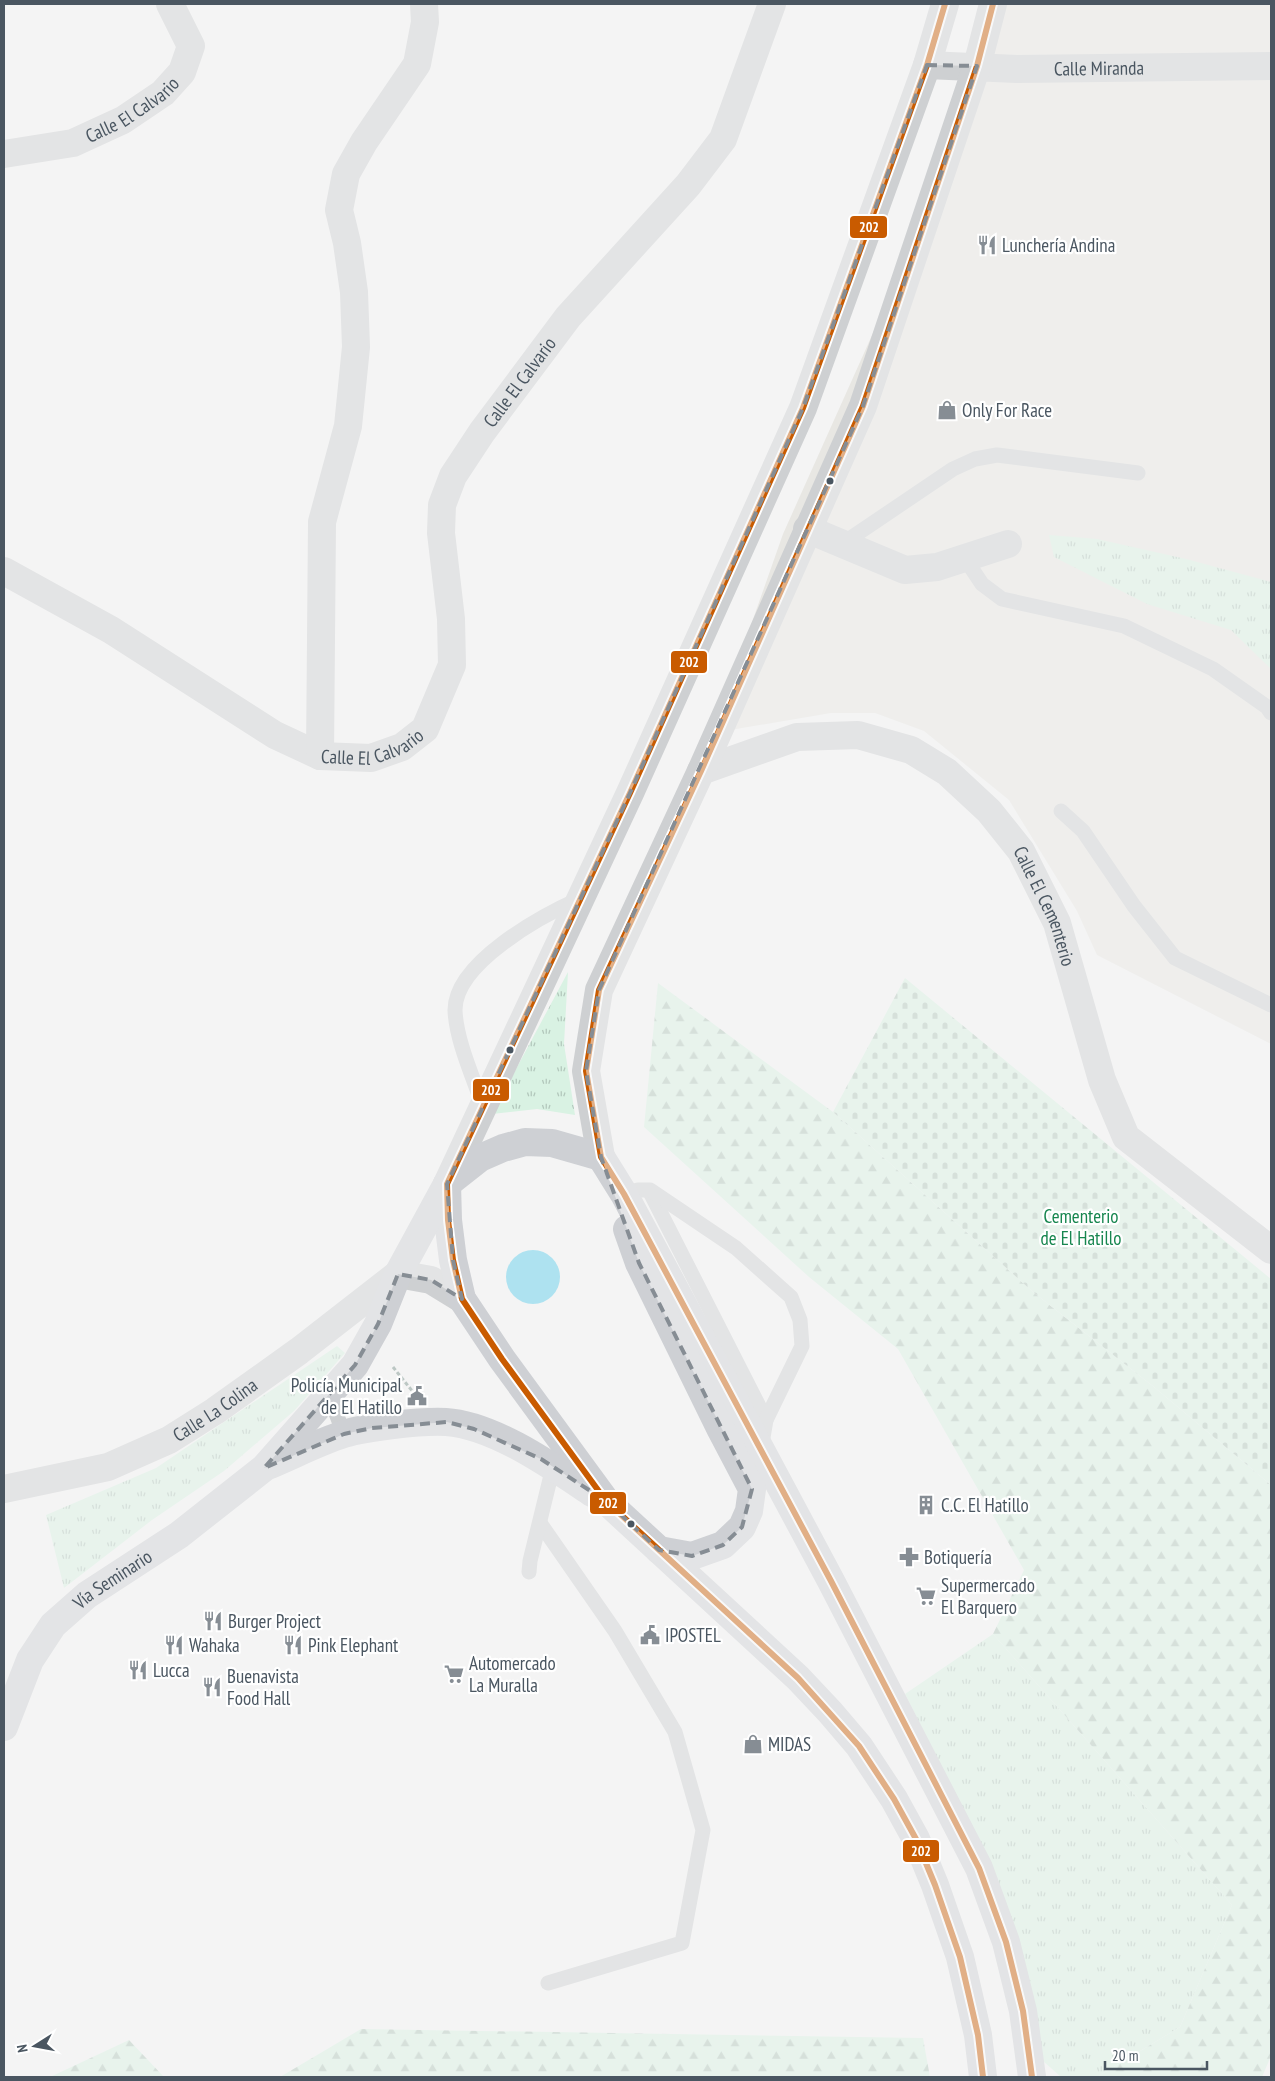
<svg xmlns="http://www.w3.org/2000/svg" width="1275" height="2081" viewBox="0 0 1275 2081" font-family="'PT Sans Narrow',sans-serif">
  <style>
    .commercial { fill: #e8e7e3 }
    .grass { fill: url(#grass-tufts) }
    .forest { fill: url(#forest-firs) }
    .cemetery { fill: url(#cemetery-stones) }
    .water { fill: #aee2f0 }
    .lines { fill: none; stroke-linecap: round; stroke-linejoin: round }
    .path { stroke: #bcc7c4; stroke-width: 3; stroke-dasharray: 4 2.5; stroke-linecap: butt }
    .service { stroke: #ced0d2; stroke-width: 15 }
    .minor { stroke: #ced0d2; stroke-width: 28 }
    .tertiary { stroke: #ced0d2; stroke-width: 28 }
    .secondary { stroke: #ced0d4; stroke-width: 28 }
    .bus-1-casing { stroke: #fff; stroke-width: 10 }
    .bus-1 { stroke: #c95b00; stroke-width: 6 }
    .marked { fill: none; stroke: #868d94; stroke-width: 4; stroke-dasharray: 10 6; stroke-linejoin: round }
    .bus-dot { fill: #4a5661; stroke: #fff; stroke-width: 2 }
    .labels { text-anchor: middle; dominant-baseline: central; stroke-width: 4.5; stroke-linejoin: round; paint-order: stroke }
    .street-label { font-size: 19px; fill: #4a5661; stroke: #fff }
    .poi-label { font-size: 19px; fill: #4a5661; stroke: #fff; text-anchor: start }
    .park-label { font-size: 19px; fill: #17864f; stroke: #fff }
    .line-badge { stroke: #fff; stroke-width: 2 }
    .badge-label { font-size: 14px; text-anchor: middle; font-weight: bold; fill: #fff }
  </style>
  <defs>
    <pattern id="grass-tufts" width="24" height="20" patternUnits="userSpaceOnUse" patternTransform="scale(1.25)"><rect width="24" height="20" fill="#d9f2e3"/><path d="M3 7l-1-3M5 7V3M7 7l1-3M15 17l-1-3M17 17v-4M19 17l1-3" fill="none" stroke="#b2c7bb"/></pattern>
    <pattern id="forest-firs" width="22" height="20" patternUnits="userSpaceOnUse" patternTransform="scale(1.25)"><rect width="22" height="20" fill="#d9f2e3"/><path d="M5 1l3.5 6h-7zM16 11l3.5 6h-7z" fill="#b2c7bb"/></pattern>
    <pattern id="cemetery-stones" width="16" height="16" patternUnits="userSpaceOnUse" patternTransform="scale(1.25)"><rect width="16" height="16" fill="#d9f2e3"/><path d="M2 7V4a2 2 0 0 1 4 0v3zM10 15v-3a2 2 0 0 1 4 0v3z" fill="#b2c7bb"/></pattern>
  </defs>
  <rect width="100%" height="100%" fill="#f4f4f4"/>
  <path class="commercial" d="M999,4H1271V1044L1097,955L1077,911L1009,800L924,731L875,713H831L713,733L783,534L959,141Z"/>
  <g class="grass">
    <path d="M1049,535L1097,539L1186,559L1271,582V669L1231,630L1147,604L1054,557Z"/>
    <path d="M568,972L564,1044L575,1115L537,1109L492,1114Z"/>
    <path d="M337,1346L345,1353L294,1411L224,1471L152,1520L64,1588L46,1515L156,1468Z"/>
    <path d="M993,1634L1232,1905L1180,2027L1097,2077H1061L1043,2061L990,1863L905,1694Z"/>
  </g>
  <g class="forest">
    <path d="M658,983L833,1112L1033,1292L1154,1387L1271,1485V2056L1262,2077H1097L1180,2027L1232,1905L993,1634L1024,1570L898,1349L809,1277L644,1127Z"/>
    <path d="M361,2029L923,2038L930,2077H280Z"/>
    <path d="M129,2040L164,2077H50Z"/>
  </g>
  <path class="cemetery" d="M905,978L1271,1279V1485L1154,1387L1033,1292L833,1112Z"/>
  <circle class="water" cx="533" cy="1277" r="27"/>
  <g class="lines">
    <path class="path" d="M393,1367L413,1392"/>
    <g class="service">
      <path d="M842,544L953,469L975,459L997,455L1138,473"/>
      <path d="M964,557L982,584L1002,599L1124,626L1213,669L1267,707L1271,713"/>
      <path d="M1061,811L1083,831L1134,906L1175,958L1271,1005"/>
      <path d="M483,1106C473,1077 456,1040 455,1010C455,963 541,916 579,899"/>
      <path d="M650,1192L766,1420"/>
      <path d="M624,1194L638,1190H650L736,1248L791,1297L800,1320L802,1346L766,1420L761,1449"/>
      <path d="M329,1395L344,1434"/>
      <path d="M540,1523L615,1631L675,1732L703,1830L682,1943L548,1983"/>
      <path d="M529,1572L530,1561L553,1467"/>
    </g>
    <g class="minor">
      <path id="s1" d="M927,65L1017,69L1271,66"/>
      <path id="s2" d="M4,154L73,143L123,120L163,93L182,72L191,46L170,4"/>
      <path d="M807,529L905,570L937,567L1008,544"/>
      <path id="s3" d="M4,571L111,630L275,735L320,756L371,758L402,747L425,729L452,665L451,619L441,533L442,505L453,476L482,432L568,317L688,185L723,139L772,4"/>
      <path d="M320,756L322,522L348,426L356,347L354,292L347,243L339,210L346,174L364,142L417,64L425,22L424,4"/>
      <path id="s4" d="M701,771L797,737L858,735L911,750L947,772L989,811L1021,851L1057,923L1102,1080L1126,1137L1271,1250"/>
      <path id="s5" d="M4,1489L108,1467L169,1440L215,1411L299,1351L398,1274L431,1280L462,1299"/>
    </g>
    <g class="tertiary">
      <path d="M601,1157L586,1071L599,990L701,771L863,406L977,66L993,4"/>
      <path d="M447,1184L630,793L803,408L927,65L945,4"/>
    </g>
    <g class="secondary">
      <path d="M601,1157L624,1194L831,1581L979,1868L1006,1942L1023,2011L1032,2077"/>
      <path d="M447,1184L448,1220L453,1260L462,1299L502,1359L606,1501L798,1678L830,1712L859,1746L894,1799L916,1839L935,1885L960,1957L978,2035L983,2077"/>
      <path d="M627,1229L639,1263L721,1430L752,1489L749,1511L742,1527L723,1545L692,1556L659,1550"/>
      <path d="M270,1465C294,1455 319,1442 344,1434C360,1429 376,1427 393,1425C410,1423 428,1421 446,1422C494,1425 553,1467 592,1493"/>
      <path id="s6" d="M4,1727L30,1660L53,1625L87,1595L179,1535L264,1468L355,1365L378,1324L398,1274L447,1184L480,1158L503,1148L525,1142L552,1143L601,1157"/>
    </g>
    <defs>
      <g id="bus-1">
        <path d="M945,4L927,65L803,408L630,793L447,1184L448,1220L453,1260L462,1299L502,1359L606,1501L798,1678L859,1746L894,1799L916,1839L935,1885L960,1957L978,2035L983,2077"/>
        <path d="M993,4L977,66L863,406L701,771L599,990L586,1071L601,1157L624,1194L831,1581L979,1868L1006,1942L1023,2011L1032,2077"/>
      </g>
    </defs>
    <use href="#bus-1" class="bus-1-casing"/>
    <use href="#bus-1" class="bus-1"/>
  </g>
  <path d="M0 0H1275V2081H0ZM927,65L977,66L863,406L599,990L586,1071L601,1157L639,1263L752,1489L742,1527L723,1545L692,1556L659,1550L606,1501L541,1459L474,1429L447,1422L372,1428L344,1434L264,1468L355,1365L378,1324L398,1274L431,1280L462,1299L453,1260L447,1184L630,793L803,408Z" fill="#f4f4f4" fill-opacity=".55" fill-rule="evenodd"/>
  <path class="marked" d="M927,65L977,66L863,406L599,990L586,1071L601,1157L639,1263L752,1489L742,1527L723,1545L692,1556L659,1550L606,1501L541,1459L474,1429L447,1422L372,1428L344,1434L264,1468L355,1365L378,1324L398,1274L431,1280L462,1299L453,1260L447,1184L630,793L803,408Z"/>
  <defs>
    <symbol id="restaurant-bare" viewBox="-9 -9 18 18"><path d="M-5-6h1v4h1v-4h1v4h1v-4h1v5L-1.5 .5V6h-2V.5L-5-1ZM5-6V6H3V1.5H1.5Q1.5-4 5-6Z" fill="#868d94" stroke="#fff" stroke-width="2.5" paint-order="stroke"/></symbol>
    <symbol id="shop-bare" viewBox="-9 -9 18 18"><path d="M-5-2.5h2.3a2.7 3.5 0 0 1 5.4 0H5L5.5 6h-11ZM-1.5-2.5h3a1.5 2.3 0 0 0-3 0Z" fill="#868d94" stroke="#fff" stroke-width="2.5" paint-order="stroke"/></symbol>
    <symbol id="civic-bare" viewBox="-9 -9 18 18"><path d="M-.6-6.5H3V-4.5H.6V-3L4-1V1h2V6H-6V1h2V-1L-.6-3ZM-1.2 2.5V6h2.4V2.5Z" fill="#868d94" stroke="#fff" stroke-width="2.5" paint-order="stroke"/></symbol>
    <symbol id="building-bare" viewBox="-9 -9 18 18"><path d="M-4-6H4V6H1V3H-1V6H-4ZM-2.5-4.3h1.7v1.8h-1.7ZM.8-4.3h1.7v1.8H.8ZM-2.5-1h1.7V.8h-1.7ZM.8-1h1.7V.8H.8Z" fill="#868d94" stroke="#fff" stroke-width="2.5" paint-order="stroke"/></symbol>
    <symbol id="pharmacy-bare" viewBox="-9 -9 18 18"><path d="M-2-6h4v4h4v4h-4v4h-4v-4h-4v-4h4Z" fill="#868d94" stroke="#fff" stroke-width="2.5" paint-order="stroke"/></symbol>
    <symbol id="supermarket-bare" viewBox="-9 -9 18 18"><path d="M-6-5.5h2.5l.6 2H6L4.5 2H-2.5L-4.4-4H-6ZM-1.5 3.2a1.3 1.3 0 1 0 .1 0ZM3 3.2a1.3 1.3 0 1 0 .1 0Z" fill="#868d94" stroke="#fff" stroke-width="2.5" paint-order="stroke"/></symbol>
  </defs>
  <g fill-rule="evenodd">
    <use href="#restaurant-bare" x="973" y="231" width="28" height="28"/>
    <use href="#shop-bare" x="933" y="396" width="28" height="28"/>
    <use href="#civic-bare" x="403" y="1382" width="28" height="28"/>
    <use href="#building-bare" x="912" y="1491" width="28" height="28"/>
    <use href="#pharmacy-bare" x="895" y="1543" width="28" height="28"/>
    <use href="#supermarket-bare" x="912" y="1582" width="28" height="28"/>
    <use href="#restaurant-bare" x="199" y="1607" width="28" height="28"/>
    <use href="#civic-bare" x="636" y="1621" width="28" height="28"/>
    <use href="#restaurant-bare" x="160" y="1631" width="28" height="28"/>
    <use href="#restaurant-bare" x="279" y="1631" width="28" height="28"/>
    <use href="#restaurant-bare" x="124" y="1656" width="28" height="28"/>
    <use href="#supermarket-bare" x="440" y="1660" width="28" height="28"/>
    <use href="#restaurant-bare" x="198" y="1673" width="28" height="28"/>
    <use href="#shop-bare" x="739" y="1730" width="28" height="28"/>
  </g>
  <g class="bus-dot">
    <circle cx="830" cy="481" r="4.5"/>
    <circle cx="510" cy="1050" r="4.5"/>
    <circle cx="631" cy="1524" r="4.5"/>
  </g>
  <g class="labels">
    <g class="street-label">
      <text stroke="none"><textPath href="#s1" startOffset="172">Calle Miranda</textPath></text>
      <text stroke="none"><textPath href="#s2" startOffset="138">Calle El Calvario</textPath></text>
      <text stroke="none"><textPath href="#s3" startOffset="856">Calle El Calvario</textPath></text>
      <text stroke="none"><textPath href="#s3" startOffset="421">Calle El Calvario</textPath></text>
      <text stroke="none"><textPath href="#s4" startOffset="429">Calle El Cementerio</textPath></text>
      <text stroke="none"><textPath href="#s5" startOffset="228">Calle La Colina</textPath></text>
      <text stroke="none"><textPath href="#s6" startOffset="189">Vía Seminario</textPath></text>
    </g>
    <g class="poi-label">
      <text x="1002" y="245">Lunchería Andina</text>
      <text x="962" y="410">Only For Race</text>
      <text x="402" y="1385" text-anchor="end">Policía Municipal<tspan x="402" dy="22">de El Hatillo</tspan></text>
      <text x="941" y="1505">C.C. El Hatillo</text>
      <text x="924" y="1557">Botiquería</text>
      <text x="941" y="1585">Supermercado<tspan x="941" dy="22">El Barquero</tspan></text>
      <text x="228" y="1621">Burger Project</text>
      <text x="665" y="1635">IPOSTEL</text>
      <text x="189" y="1645">Wahaka</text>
      <text x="308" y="1645">Pink Elephant</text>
      <text x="469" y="1663">Automercado<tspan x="469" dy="22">La Muralla</tspan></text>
      <text x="153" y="1670">Lucca</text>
      <text x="227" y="1676">Buenavista<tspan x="227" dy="22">Food Hall</tspan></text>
      <text x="768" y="1744">MIDAS</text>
    </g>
    <g class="park-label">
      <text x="1081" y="1216">Cementerio<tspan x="1081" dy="22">de El Hatillo</tspan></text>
    </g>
  </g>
  <g class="line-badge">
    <rect x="849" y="215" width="39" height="24" rx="5" fill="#c95b00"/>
    <rect x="670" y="650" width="38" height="24" rx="5" fill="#c95b00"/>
    <rect x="472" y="1078" width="38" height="24" rx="5" fill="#c95b00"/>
    <rect x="589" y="1491" width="38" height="24" rx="5" fill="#c95b00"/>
    <rect x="902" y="1839" width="38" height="24" rx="5" fill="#c95b00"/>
  </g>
  <g class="badge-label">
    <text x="869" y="232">202</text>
    <text x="689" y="667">202</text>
    <text x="491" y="1095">202</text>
    <text x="608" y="1508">202</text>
    <text x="921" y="1856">202</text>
  </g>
  <rect width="1275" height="2081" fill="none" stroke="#4a5661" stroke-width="10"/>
  <g transform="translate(35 2046) rotate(259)" stroke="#ffffff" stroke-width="4" paint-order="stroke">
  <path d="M0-4L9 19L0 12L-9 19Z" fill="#4a5661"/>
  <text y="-8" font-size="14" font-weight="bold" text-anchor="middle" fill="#4a5661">N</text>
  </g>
  <path d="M1105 2061v8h102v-8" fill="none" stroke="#4a5661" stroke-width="2.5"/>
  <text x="1112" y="2061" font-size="15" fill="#4a5661" stroke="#ffffff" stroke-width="4" paint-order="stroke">20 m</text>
</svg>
